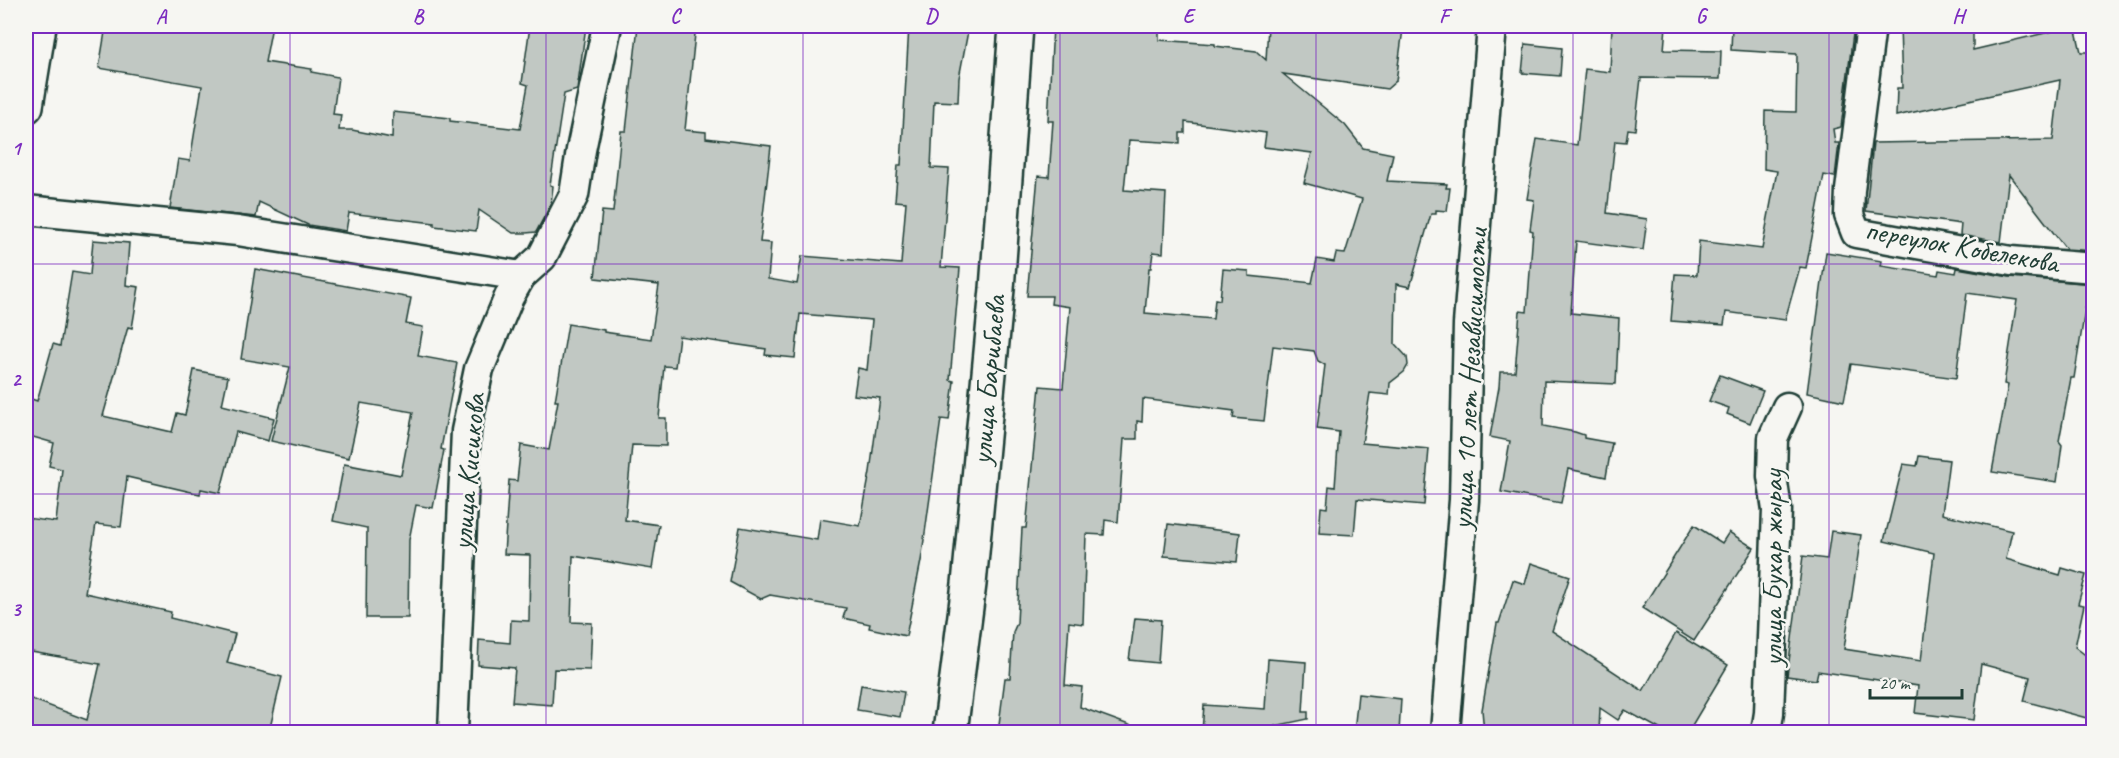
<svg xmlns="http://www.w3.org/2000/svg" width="2119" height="758" viewBox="0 0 2119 758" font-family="Caveat,sans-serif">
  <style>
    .building { fill: #c1c8c3; stroke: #1f3d34; stroke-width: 1.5; fill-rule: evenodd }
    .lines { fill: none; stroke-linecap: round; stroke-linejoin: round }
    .street-casing { stroke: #1f3d34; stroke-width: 33 }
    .secondary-casing { stroke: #1f3d34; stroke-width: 38 }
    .street { stroke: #f6f6f2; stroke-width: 28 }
    .secondary { stroke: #f6f6f2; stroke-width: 33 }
    .grid { fill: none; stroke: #7b2cbf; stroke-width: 1.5; stroke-opacity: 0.55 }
    .labels { text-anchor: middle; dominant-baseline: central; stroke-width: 5; stroke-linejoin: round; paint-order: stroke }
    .street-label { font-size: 30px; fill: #1f3d34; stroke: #f6f6f2 }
    .neatline { fill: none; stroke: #7b2cbf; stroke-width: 2 }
    .grid-label { font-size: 20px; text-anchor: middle; font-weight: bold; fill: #7b2cbf }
  </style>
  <rect width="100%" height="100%" fill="#f6f6f2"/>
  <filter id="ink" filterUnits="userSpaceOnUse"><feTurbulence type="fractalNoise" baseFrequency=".0167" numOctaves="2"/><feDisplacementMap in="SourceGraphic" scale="12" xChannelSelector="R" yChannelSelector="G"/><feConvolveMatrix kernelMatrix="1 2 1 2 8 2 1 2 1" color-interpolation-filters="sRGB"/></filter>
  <g filter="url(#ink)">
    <g class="building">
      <path d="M106,26H272L265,62L312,69L311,72L338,77L333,114L341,115L339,130H352L392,138L393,112L450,118V121L520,129L528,85L522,83L530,26H586L577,90L564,94L550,185L553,186L551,204L536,232L526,233H513L479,210L476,231L434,226V223L349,213L346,231L308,225L259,202L256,217L170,208L178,159L190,161L202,86L99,68Z"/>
      <path d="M638,26H677L676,32L695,34L685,130L706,132V138L771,146L760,242L771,243L768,279L797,284L802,256L901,264L906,202L895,201L898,165H901L909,26H969L959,78L958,102L934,101L931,168L949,169L941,267L960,268L950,380L954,381L949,420L941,419L921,561L906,636L869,628L870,624L843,618L846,608L770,595L761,599L730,582L740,527L817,540L820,519L860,526L870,472L880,398L854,395L858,368L867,370L872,320L800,314L795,358L765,355L766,349L679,336L675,367L664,366L659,418H666V446L632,445L625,520L659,525L652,569L573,556L571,622L592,623L590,670L554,669L552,705L512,702L515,668L478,665L479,640L510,643L511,620L529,621L530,555L504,554L509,480L517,481L521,445L549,450L558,401H555L568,324L604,330V332L651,339L659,285L595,278L602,211L613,212L621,131H626Z"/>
      <path d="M1053,26H1159V40L1215,44V46L1256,51L1266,60L1268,26H1380L1403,29L1396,81L1387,89L1283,74L1345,125L1363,148L1393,154L1387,181L1447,184L1446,188H1450L1447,211L1436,210V214H1431L1410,287L1396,284L1395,344L1407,357L1408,365L1404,372L1390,383L1389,395L1370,393L1362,443L1429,449L1424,505L1357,499L1354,535L1319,533L1321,507L1327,508L1329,486L1335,487L1339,432L1317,429L1325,365L1318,361L1314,351L1273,346L1264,421L1233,418L1234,411L1143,399L1142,422L1137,421V439H1124L1118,522L1105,520L1104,535L1086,534L1083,624L1069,622L1065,685L1082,687L1080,707L1140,729V732H998L1005,678H1010L1013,632L1017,623L1022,528H1026L1040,386L1063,388L1070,307L1051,304L1052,296H1027L1038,176L1049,177L1053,121H1048ZM1185,122L1266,133L1264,147L1312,153L1304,183L1362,199L1345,254L1336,253L1334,262L1317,259L1312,283L1249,276V271L1223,269L1220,300L1215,299L1213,319L1145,313L1149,268H1151L1153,252L1163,253L1166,193L1124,190L1129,140L1180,143V133H1185Z"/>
      <path d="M1612,26H1666L1664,50L1721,51L1720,79L1641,78L1635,130L1628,129L1626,142L1615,141L1607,213L1647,219L1643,250L1576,241L1571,313L1619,318L1616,384L1544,381L1543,426L1575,432L1584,435V438L1612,443L1606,477L1568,469L1561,503L1501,492L1510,441L1490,437L1499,387L1500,372H1515L1520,311L1527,312L1533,231L1530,230L1534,200L1527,199L1537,139L1577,145L1585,69L1610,72Z"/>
      <path d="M1732,26H1854L1841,127L1833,129L1835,143H1839L1835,177L1824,175L1806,268L1800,267L1785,320L1726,312L1724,325L1671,321L1675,274L1697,275L1699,241L1762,249L1777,171L1764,169L1765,111L1796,112L1797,54L1731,50Z"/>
      <path d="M1900,26H1973V50L2075,26L2081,52H2094V251L2066,249L2009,175L2001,242L1960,235L1961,224L1866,211L1873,143L2053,140L2060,80L1896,116L1897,88H1902Z"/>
      <path d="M1525,44L1562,48L1560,76L1522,73Z"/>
      <path d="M93,240L129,243L126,285L139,287L132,328L128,327L103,416L172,432L177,413L185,415L194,370L228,377L222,405L274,418L268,441L236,432L220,493L201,489L200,494L127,477L121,527L96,524L85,593L171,612L170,618L235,634L227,663L282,677L269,732H26V697L87,720L100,664L26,651V518L56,522L62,469L49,466L54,443L26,435V397L37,401L53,344L60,346L72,272L90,275Z"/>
      <path d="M1826,252L1882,261L1881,266L1938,275L1939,270L1956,273L1957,268L2010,277L2094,284V305L2086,304L2074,378H2071L2059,441L2062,445L2057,482L1992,472L2008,385L2004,384L2017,300L1967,293L1956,378L1851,364L1844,401L1807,393Z"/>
      <path d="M255,269L411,298L406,324L423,327L418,356L457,363L441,449L444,450L433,508L416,505L409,540L408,618H366L367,528L333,521L344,464L401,475L413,412L361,403L349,458L271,441L290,367L241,359Z"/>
      <path d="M1720,375L1763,391L1750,423L1727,414L1729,408L1709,401Z"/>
      <path d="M1919,456L1949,460L1942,514L2012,531L2006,559L2060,575L2062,568L2086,575L2078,604L2084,605L2075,647L2088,657L2087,675L2094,679V720L2024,701L2030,677L1981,664L1974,720L1915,713L1918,686L1818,671L1816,680L1787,676L1803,556L1827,559L1831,531L1861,535L1844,649L1921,661L1934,553L1884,541L1903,464L1917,466Z"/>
      <path d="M1168,524L1240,533L1237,562L1164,556Z"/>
      <path d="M1694,525L1722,543L1729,532L1754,548L1694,641L1642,608Z"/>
      <path d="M1531,563L1570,576L1552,631L1643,691L1676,633L1728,665L1688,732H1665L1625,710L1618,720L1600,708L1599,732H1484L1482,710L1497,623H1499L1513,580L1525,584Z"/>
      <path d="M1135,618L1161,620L1158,663L1129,660Z"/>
      <path d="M1268,659L1306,662L1303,712H1308V719L1246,732H1202L1204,705L1265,709Z"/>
      <path d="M861,685L904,692L900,717L857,710Z"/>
      <path d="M1358,694L1401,699L1399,732H1354Z"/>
    </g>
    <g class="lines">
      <defs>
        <g id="street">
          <path d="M1871,26L1850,190L1849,215L1856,233L2011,261L2094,268"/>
          <path d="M26,210L238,231L521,276"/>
          <path d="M453,732L466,431L479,369L509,297L521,276L542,257L574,195L581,150L607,26"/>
          <path d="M1445,732L1464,500L1468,324L1492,26"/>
          <path d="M1766,732L1769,713L1777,510L1772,476L1773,438L1787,407"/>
        </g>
        <g id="secondary">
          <path d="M26,106L39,26"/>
          <path d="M950,732L969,584L997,289L1016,26"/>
        </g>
      </defs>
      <use href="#street" class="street-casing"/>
      <use href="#secondary" class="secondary-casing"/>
      <use href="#street" class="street"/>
      <use href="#secondary" class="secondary"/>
    </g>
  </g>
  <path class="grid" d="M290,26V732M546,26V732M803,26V732M1060,26V732M1316,26V732M1573,26V732M1829,26V732M26,264H2094M26,494H2094"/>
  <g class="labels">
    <g class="street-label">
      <text transform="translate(1962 246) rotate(10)">переулок Кобелекова</text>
      <text transform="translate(1469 379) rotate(-87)">улица 10 лет Независимости</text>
      <text transform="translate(988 380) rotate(-85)">улица Барибаева</text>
      <text transform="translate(468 472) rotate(-85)">улица Кисикова</text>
      <text transform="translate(1772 568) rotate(-90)">улица Бухар жырау</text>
    </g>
  </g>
  <rect width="2119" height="758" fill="none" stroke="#f6f6f2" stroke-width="66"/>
  <path d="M1870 689v9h92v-9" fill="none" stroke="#1f3d34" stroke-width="3"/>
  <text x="1879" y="689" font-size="18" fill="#1f3d34" stroke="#f6f6f2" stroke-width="4.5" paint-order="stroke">20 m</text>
  <rect x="33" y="33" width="2053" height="692" class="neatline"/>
  <g class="grid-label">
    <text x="161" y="23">A</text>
    <text x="418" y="23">B</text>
    <text x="675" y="23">C</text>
    <text x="931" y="23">D</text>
    <text x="1188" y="23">E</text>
    <text x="1444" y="23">F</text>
    <text x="1701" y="23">G</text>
    <text x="1958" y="23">H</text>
    <text x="16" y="155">1</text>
    <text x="16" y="386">2</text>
    <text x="16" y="616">3</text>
  </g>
</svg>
